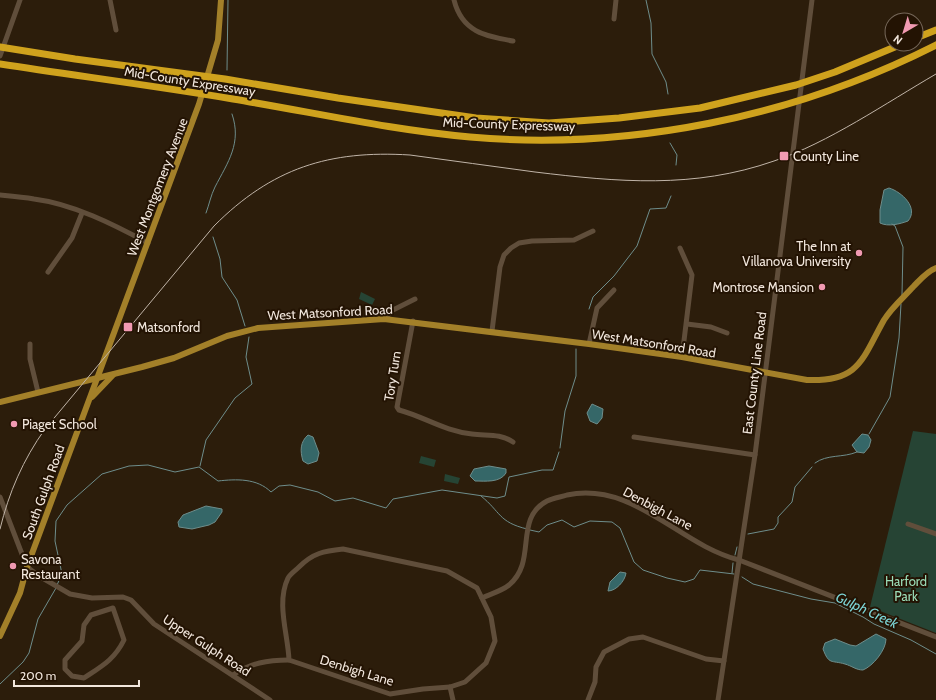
<svg xmlns="http://www.w3.org/2000/svg" width="936" height="700" viewBox="0 0 936 700" font-family="Cabin,sans-serif">
  <style>
    .green { fill: #264434 }
    .water { fill: #356768; stroke: #6e8d8b }
    .lines { fill: none; stroke-linecap: round; stroke-linejoin: round }
    .stream { stroke: #6e8d8b; stroke-width: 1 }
    .minor { stroke: #604e3b; stroke-width: 5 }
    .major { stroke: #a38029; stroke-width: 6 }
    .highway { stroke: #cfa21d; stroke-width: 7 }
    .tram { stroke: #c0b4a8; stroke-width: 1 }
    .poi-dot { fill: #f19ab2; stroke: #231303; stroke-width: 1.5 }
    .labels { text-anchor: middle; dominant-baseline: central; stroke-width: 4; stroke-linejoin: round; paint-order: stroke }
    .street-label { font-size: 13px; fill: #f2e7dd; stroke: #231303 }
    .poi-label { font-size: 13px; fill: #f2e7dd; stroke: #231303; text-anchor: start }
    .park-label { font-size: 13px; fill: #9bddb8; stroke: #231303 }
    .water-label { font-size: 14px; font-style: italic; fill: #7cd3d4; stroke: #231303 }
  </style>
  <rect width="100%" height="100%" fill="#2c1d0b"/>
  <g class="green">
    <path d="M361,292L375,299L372,305L359,299Z"/>
    <path d="M913,431L936,434V633L870,607Z"/>
    <path d="M421,456L436,460L434,467L419,463Z"/>
    <path d="M445,474L460,478L458,484L444,481Z"/>
  </g>
  <g class="water">
    <path d="M889,188C902,192 919,208 908,221C900,224 888,227 880,223V210L884,190Z"/>
    <path d="M592,404L603,409L602,418L597,424L590,421L587,413Z"/>
    <path d="M862,434L868,435L871,440L869,447L864,453L857,452L852,445Z"/>
    <path d="M308,435L313,437L319,453L317,461L308,464L303,461C300,451 300,442 308,435Z"/>
    <path d="M489,466L506,469V473C500,483 485,481 475,481L470,476L474,469Z"/>
    <path d="M206,506L222,509V512L215,522L209,525L192,529L179,527L178,522L183,515Z"/>
    <path d="M620,572L626,573C625,581 616,591 608,591L610,582Z"/>
    <path d="M876,634L886,639C886,650 873,666 863,670C856,670 852,666 845,664C831,660 829,665 823,649L825,643L835,639L850,645L856,646Z"/>
  </g>
  <g class="lines">
    <g class="stream">
      <path d="M646,0L651,23L652,54L666,82L668,94"/>
      <path d="M227,70L228,0"/>
      <path d="M670,143L677,155L676,165"/>
      <path d="M206,213C209,205 211,195 215,187C228,162 242,143 232,114"/>
      <path d="M892,224L895,226L903,247L902,295"/>
      <path d="M213,237L220,259L222,277L237,300L245,326"/>
      <path d="M589,309L593,297L614,276L637,246L650,209L666,208L671,196"/>
      <path d="M869,434L890,397L899,338L901,304"/>
      <path d="M560,448L565,411L576,376V349"/>
      <path d="M815,463C827,454 843,458 857,452"/>
      <path d="M200,466L206,440L235,398L252,384L246,357L249,337"/>
      <path d="M481,496C501,512 498,522 527,529"/>
      <path d="M530,530L539,532L547,525L562,520L574,527L590,521L612,522L620,528L634,562L643,570L667,578L685,582L694,579L700,570L734,574"/>
      <path d="M748,534L774,529L778,523V517L792,502L795,487L812,467"/>
      <path d="M735,555L737,547"/>
      <path d="M732,573L733,563"/>
      <path d="M742,577L753,584L811,599L835,603L863,617L874,624L911,640L936,654"/>
      <path d="M57,585L62,574L55,541L56,521L67,505L102,474L129,466L148,465L175,472L199,467L218,481C236,479 257,478 271,492L279,486L290,485L318,492L335,501L353,498L386,508L393,499L442,490L497,498L505,496L509,477L542,470H553L559,452"/>
      <path d="M0,684L23,662L29,653L38,619L56,588"/>
    </g>
    <g class="minor">
      <path d="M110,0L116,30"/>
      <path d="M454,0C462,32 485,36 513,41"/>
      <path d="M614,19L616,0"/>
      <path d="M0,56L20,0"/>
      <path d="M0,195C11,196 23,197 34,199C73,204 113,224 148,243"/>
      <path d="M680,248L692,275L682,357"/>
      <path d="M48,272L72,238L82,213"/>
      <path d="M384,319L393,310L415,299"/>
      <path d="M413,321L397,407L399,410C425,417 444,431 472,434C487,436 500,433 513,442"/>
      <path d="M687,324L711,327L727,333"/>
      <path d="M492,331L500,267L504,255L511,248L519,243L532,241L574,240L593,231"/>
      <path d="M30,344V359L38,392"/>
      <path d="M589,344L597,308L614,290"/>
      <path d="M634,437L755,455"/>
      <path d="M0,497L27,567L39,576L70,594L92,598L123,597L131,600L154,624L270,700"/>
      <path d="M908,524L936,534"/>
      <path d="M343,549L447,571L477,588L491,617L495,641L486,663L465,682L450,687L423,689L390,694L289,660C288,634 276,603 288,578C290,574 296,570 299,567C313,553 324,551 343,549Z"/>
      <path d="M482,598C490,594 502,591 509,585C538,561 513,519 547,501C553,498 561,497 567,495C634,481 679,545 739,560L936,637"/>
      <path d="M113,608L124,640C114,660 102,666 84,678L72,676L65,669V660L82,641L84,625L91,615Z"/>
      <path d="M233,675C251,663 267,660 289,660"/>
      <path d="M450,687L453,700"/>
      <path d="M588,700L595,682L596,667L604,652L629,639L643,637L706,659L724,661"/>
      <path d="M718,700L755,455L812,0"/>
    </g>
    <g class="major">
      <path d="M92,397L113,375"/>
      <path d="M0,402L142,367L174,358L227,336L258,328L384,319L589,344L682,357L807,380C860,382 862,359 884,320C892,307 903,298 913,287C920,280 927,271 936,268"/>
      <path d="M0,636L20,593L27,567L199,104L218,40L221,0"/>
    </g>
    <g class="highway">
      <path d="M916,38L936,30"/>
      <path d="M0,47L75,59L225,79L338,98L476,118L549,123L619,118L700,108L796,85L835,72L902,44"/>
      <path d="M0,64C78,76 156,86 233,99C312,112 391,130 470,137C629,151 794,117 936,45"/>
    </g>
    <path class="tram" d="M0,529C9,492 23,460 45,429L214,226C272,168 329,150 410,155C452,161 493,166 535,172C618,182 694,189 774,161C828,143 886,103 936,74"/>
  </g>
  <g class="poi-dot">
    <rect x="779" y="151" width="10" height="10" rx="2"/>
    <circle cx="859" cy="253" r="4"/>
    <circle cx="822" cy="287" r="4"/>
    <rect x="123" y="322" width="10" height="10" rx="2"/>
    <circle cx="14" cy="424" r="4"/>
    <circle cx="13" cy="566" r="4"/>
  </g>
  <g class="labels">
    <g class="street-label">
      <text transform="translate(190 81) rotate(9)">Mid-County Expressway</text>
      <text transform="translate(509 124) rotate(2)">Mid-County Expressway</text>
      <text transform="translate(157 187) rotate(-69)">West Montgomery Avenue</text>
      <text transform="translate(330 312) rotate(-3)">West Matsonford Road</text>
      <text transform="translate(654 343) rotate(9)">West Matsonford Road</text>
      <text transform="translate(754 373) rotate(-83)">East County Line Road</text>
      <text transform="translate(392 376) rotate(-81)">Tory Turn</text>
      <text transform="translate(43 492) rotate(-70)">South Gulph Road</text>
      <text transform="translate(658 508) rotate(28)">Denbigh Lane</text>
      <text transform="translate(207 645) rotate(33)">Upper Gulph Road</text>
      <text transform="translate(357 670) rotate(17)">Denbigh Lane</text>
    </g>
    <g class="poi-label">
      <text x="793" y="156">County Line</text>
      <text x="851" y="246" text-anchor="end">The Inn at<tspan x="851" dy="15">Villanova University</tspan></text>
      <text x="814" y="287" text-anchor="end">Montrose Mansion</text>
      <text x="137" y="327">Matsonford</text>
      <text x="22" y="424">Piaget School</text>
      <text x="21" y="559">Savona<tspan x="21" dy="15">Restaurant</tspan></text>
    </g>
    <g class="park-label">
      <text x="906" y="581">Harford<tspan x="906" dy="15">Park</tspan></text>
    </g>
    <g class="water-label">
      <text transform="translate(867 610) rotate(25)">Gulph Creek</text>
    </g>
  </g>
  <g transform="translate(904 32) rotate(218)"><circle r="19" fill="#231303" stroke="#76685a"/>
  <path d="M0-3L7 15L0 10L-7 15Z" fill="#f19ab2"/>
  <text y="-6" font-size="11" font-weight="bold" text-anchor="middle" fill="#f2e7dd">N</text>
  </g>
  <path d="M14 680v6h125v-6" fill="none" stroke="#f2e7dd" stroke-width="2"/>
  <text x="20" y="680" font-size="12" fill="#f2e7dd" stroke="#231303" stroke-width="3" paint-order="stroke">200 m</text>
</svg>
